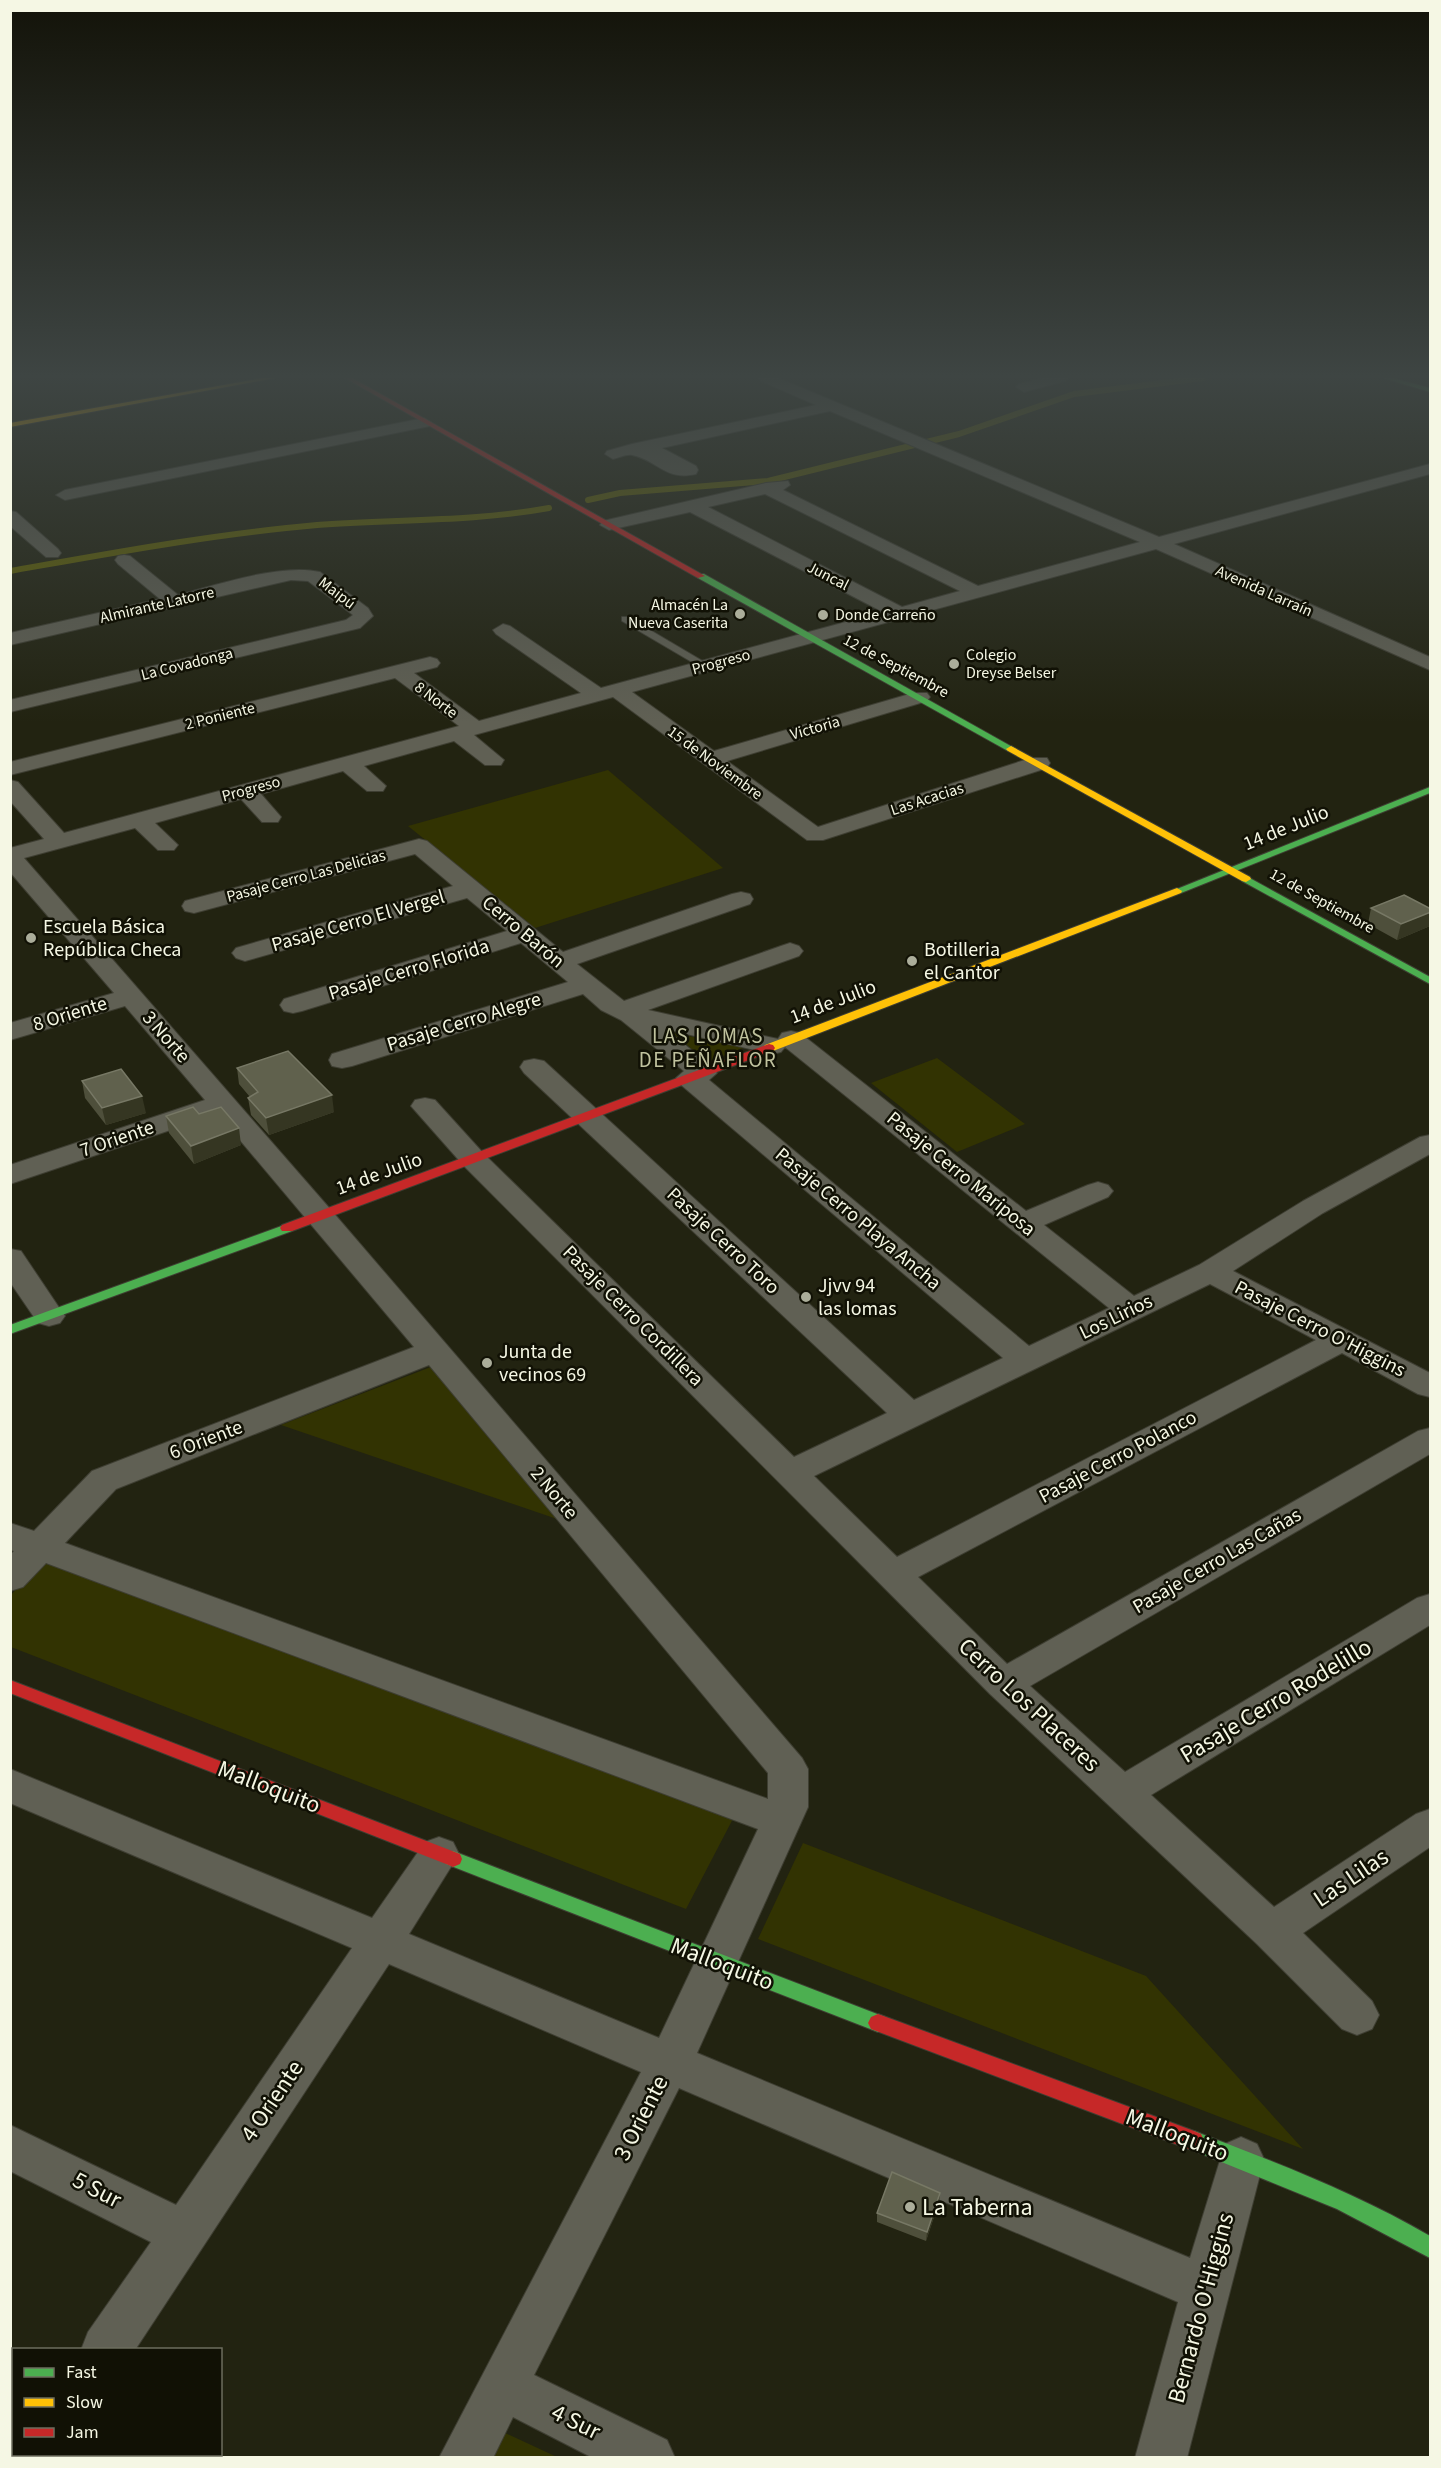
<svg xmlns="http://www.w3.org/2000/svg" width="1441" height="2468" viewBox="0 0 1441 2468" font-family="'Source Sans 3',sans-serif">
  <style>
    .green { fill: #323302 }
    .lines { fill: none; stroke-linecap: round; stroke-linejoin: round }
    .stream { stroke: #626206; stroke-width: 6 }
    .lane-casing { stroke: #3e3e32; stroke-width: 2 }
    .street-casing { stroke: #3e3e32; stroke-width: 2 }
    .fast-casing { stroke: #3e3e32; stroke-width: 2 }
    .slow-casing { stroke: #3e3e32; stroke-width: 2 }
    .jam-casing { stroke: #3e3e32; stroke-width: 2 }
    .lane { fill: #606054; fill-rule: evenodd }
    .street { fill: #606054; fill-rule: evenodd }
    .fast { fill: #4caf50; fill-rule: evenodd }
    .slow { fill: #ffc107; fill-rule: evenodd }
    .jam { fill: #c62828; fill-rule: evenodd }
    .wall { fill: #4e4f3b }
    .shaded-wall { fill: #353622 }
    .building { fill: #60614d; stroke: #777865; stroke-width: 1.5 }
    .poi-dot { fill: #abad9a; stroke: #111105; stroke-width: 2 }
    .labels { text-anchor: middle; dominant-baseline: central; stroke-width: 5; stroke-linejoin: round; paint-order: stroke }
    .far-street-label { font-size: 16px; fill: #f5f7e4; stroke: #111105 }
    .far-poi-label { font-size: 16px; fill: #f5f7e4; stroke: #111105; text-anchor: start }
    .street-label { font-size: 20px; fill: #f5f7e4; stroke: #111105 }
    .poi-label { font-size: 20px; fill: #f5f7e4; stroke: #111105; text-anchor: start }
    .neighbourhood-label { font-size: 21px; letter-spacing: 1.5px; fill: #c0c29e; stroke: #111105 }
    .near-street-label { font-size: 24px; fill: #f5f7e4; stroke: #111105 }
    .near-poi-label { font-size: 24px; fill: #f5f7e4; stroke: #111105; text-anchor: start }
  </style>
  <rect width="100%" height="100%" fill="#222311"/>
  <g class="green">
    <path d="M608,770L723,868L535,928L408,826Z"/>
    <path d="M673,1033L746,1047L707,1062Z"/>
    <path d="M937,1058L1025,1124L957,1152L871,1083Z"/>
    <path d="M436,1365L557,1519L281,1425Z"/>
    <path d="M43,1560L737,1811L686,1909L11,1647L10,1596Z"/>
    <path d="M803,1843L1146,1976L1303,2149L758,1939Z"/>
    <path d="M503,2432L557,2457L490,2458Z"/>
  </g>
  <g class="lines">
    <g class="stream">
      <path d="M588,500L620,493L768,481L959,434L1074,394L1203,378"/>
      <path d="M10,571C112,553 214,534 317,525C394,519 472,522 549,508"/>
    </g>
    <defs>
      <path id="lane" d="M622,617H628L711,666L702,668L622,621Z"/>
      <g id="street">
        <path d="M759,378H778L1159,537L1430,464V474L1174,544L1430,657V670L1156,549L632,692L714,751L913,693H927L930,697L927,701L727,761L818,827L1031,758H1047L1050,763L1047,768L823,840H807L613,697L474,735L504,760L501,765H485L454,741L364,766L386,786L383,791H367L343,771L261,794L281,817L278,822H262L241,799L155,823L178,845L174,850H158L135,828L24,858L331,1210L802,1758L808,1769V1807L697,2053L1190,2258L1225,2144L1241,2137L1257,2144L1264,2159L1187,2458H1135L1178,2302L679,2088L534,2375L667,2440L675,2458H593L513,2417L493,2458H439L641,2072L389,1964L135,2350H81L88,2332L151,2242L10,2171V2125L176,2205L352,1948L10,1803V1769L372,1918L425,1842L439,1837L453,1842L459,1854L409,1934L659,2038L758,1829L46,1563L23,1587L10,1591V1555L14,1551L10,1550V1523L34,1531L92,1471L414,1347L218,1114L10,1184V1165L205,1100L125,1006L10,1040V1023L114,993L10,872V848L44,839L10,801V780L18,782L64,833L459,726L395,678L10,775V762L430,657L437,659L440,663L437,667L414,673L479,721L581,693L496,634L493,630L503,624L510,626L601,688L883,612L690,512L609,530L600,525L603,521L766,483L788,481L790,485L783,490L978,586L1140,542L830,411L662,448L696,466L698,470L696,474C665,481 659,461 632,455C627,454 618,458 613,459L605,454L607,451L632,444L816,405L761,381ZM765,494L960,591L902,607L708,507ZM429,1365L768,1773V1799L65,1543L116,1489Z"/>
        <path d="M1043,378H1068L1065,381L1024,392L1016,387L1019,384Z"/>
        <path d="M424,418L432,423L430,426L65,500L56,495L65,490Z"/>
        <path d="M10,511L16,512L58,549L61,553L58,557H46L10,526Z"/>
        <path d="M124,555L130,556L178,595C217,585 281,563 320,572L368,608L373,616L360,628L10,712V700L346,620L353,615L308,581L291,580L10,645V633L160,599L118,564L115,560L118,556Z"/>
        <path d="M419,839L427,841L563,952L732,894L741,892L750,894L753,899L750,904L577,964L624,1001L781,946L790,943L799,946L803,951L799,956L648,1010L778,1039L782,1033L791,1031L800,1033L1026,1211L1088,1185L1098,1182L1108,1185L1113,1191L1108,1197L1044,1225L1134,1296L1199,1265L1303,1201L1420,1137L1430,1135V1154L1323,1213L1233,1271L1430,1373V1397L1418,1394L1342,1353L918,1577L1007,1664L1418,1431L1430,1428V1454L1030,1686L1125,1772L1417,1598L1430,1594V1625L1151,1795L1274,1907L1416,1814L1430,1809V1847L1303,1933L1372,2001L1379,2015L1372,2029L1357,2035L1342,2029L1257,1944L990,1694L464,1166L411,1106L415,1100L425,1098L435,1100L484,1154L794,1457L887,1413L524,1073L520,1067L524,1061L534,1059L544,1061L914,1400L1003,1358L680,1084L676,1078L684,1071L621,1020L601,1010L583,994L352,1066L342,1068L332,1066L329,1060L332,1054L568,982L521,943L302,1011L293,1013L284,1011L280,1005L284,999L507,931L467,898L245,961L236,958L232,953L236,948L453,886L415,854L194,913L185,911L182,906L185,901ZM665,1029L772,1054L781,1052L785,1047L1109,1308L1029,1346L709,1080L717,1073L713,1067ZM1210,1284L1316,1340L897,1557L814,1476Z"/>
        <path d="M10,1249L21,1251L60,1309L65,1316L60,1323L49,1326L38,1323L10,1282Z"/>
        <path d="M14,2445V2454H61L60,2458H10Z"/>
      </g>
      <g id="fast">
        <path d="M1383,378H1392L1430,388V392Z"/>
        <path d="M698,574H704L1016,749L1008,751L698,578Z"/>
        <path d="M1430,787V793L1181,893H1173L1172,891Z"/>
        <path d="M1246,876L1430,977V984L1242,881L1241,879Z"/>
        <path d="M287,1224L292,1225L294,1228L292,1231L10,1334V1325Z"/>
        <path d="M453,1851L885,2017L888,2023L885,2029L878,2032L446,1864L444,1859L446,1854Z"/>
        <path d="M1194,2131C1275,2162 1356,2193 1430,2236V2258L1337,2209L1187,2148L1184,2141L1187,2134Z"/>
      </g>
      <g id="slow">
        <path d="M263,378H275L10,427V423Z"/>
        <path d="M1011,746L1250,877L1251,879L1246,882L1242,881L1008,751L1006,749Z"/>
        <path d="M1177,888L1182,891L1181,893L773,1051L769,1052L763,1048L765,1045Z"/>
      </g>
      <g id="jam">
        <path d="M345,378H352L705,576L698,578Z"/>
        <path d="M769,1044L773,1045L775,1048L773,1051L292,1231H282L280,1228L282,1225Z"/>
        <path d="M10,1680L460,1854L462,1859L460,1864L453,1867L446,1864L10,1693Z"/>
        <path d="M878,2014L1194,2131L1201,2134L1204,2141L1201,2148L1194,2151L871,2029L868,2023L871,2017Z"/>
      </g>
    </defs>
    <use href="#lane" class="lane-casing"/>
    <use href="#street" class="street-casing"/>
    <use href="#fast" class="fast-casing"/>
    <use href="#slow" class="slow-casing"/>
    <use href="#jam" class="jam-casing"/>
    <use href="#lane" class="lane"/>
    <use href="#street" class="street"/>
    <use href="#fast" class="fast"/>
    <use href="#slow" class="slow"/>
    <use href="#jam" class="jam"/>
  </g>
  <g class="wall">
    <path d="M1371,908L1431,909L1430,926L1397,940L1368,924Z"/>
    <path d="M237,1068L334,1112L269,1135L251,1115L248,1098L250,1097L239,1084Z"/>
    <path d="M82,1081L146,1113L106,1125L85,1098Z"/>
    <path d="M199,1114L241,1145L194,1164L169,1133L166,1116Z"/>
    <path d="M939,2202L926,2241L877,2222V2213Z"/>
  </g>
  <g class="shaded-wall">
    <path d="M1431,912L1430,926L1397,940L1401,924Z"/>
    <path d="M332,1095L334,1112L269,1135L266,1118Z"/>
    <path d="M142,1096L146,1113L106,1125L102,1108Z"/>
    <path d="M239,1128L241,1145L194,1164L191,1146Z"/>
    <path d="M940,2193L939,2202L926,2241L927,2232Z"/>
  </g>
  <g class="building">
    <path d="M1404,895L1431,909V912L1401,924L1371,908Z"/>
    <path d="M288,1051L332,1095L266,1118L248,1098L258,1092L237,1068Z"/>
    <path d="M121,1069L142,1096L102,1108L82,1081Z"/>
    <path d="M193,1107L199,1114L221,1107L239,1128L191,1146L166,1116Z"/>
    <path d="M892,2172L940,2193L927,2232L877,2213Z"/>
  </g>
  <linearGradient id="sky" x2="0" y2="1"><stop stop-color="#131309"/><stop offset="0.52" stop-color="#3e4543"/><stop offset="1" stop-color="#3e4543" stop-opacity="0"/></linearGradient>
  <rect width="1441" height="723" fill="url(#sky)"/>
  <g class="poi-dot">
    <circle cx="740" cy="614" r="6"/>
    <circle cx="823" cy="615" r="6"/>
    <circle cx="954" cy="664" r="6"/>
    <circle cx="31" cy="938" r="6"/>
    <circle cx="912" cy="961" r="6"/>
    <circle cx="806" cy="1297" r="6"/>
    <circle cx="487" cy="1363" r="6"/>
    <circle cx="910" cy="2207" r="6"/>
  </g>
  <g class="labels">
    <g class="far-street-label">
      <text transform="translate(828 576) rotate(27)">Juncal</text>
      <text transform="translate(1264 591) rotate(24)">Avenida Larraín</text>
      <text transform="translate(337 593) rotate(37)">Maipú</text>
      <text transform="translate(157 605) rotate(-13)">Almirante Latorre</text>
      <text transform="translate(721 662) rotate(-15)">Progreso</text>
      <text transform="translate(187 664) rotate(-14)">La Covadonga</text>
      <text transform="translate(896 666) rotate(28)">12 de Septiembre</text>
      <text transform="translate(436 700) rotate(37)">8 Norte</text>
      <text transform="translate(220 716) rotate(-14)">2 Poniente</text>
      <text transform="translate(815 728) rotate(-16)">Victoria</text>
      <text transform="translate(715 763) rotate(36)">15 de Noviembre</text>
      <text transform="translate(251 789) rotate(-15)">Progreso</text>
      <text transform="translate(927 799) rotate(-18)">Las Acacias</text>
      <text transform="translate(306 876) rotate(-15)">Pasaje Cerro Las Delicias</text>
      <text transform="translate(1322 901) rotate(29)">12 de Septiembre</text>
    </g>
    <g class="far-poi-label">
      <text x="728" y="605" text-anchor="end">Almacén La<tspan x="728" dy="18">Nueva Caserita</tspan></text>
      <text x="835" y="615">Donde Carreño</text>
      <text x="966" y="655">Colegio<tspan x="966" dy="18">Dreyse Belser</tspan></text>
    </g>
    <g class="street-label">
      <text transform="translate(1286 828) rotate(-22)">14 de Julio</text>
      <text transform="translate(358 921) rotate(-16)">Pasaje Cerro El Vergel</text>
      <text transform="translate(523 932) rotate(40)">Cerro Barón</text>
      <text transform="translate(409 970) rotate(-17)">Pasaje Cerro Florida</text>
      <text transform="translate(833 1002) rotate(-21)">14 de Julio</text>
      <text transform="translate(70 1014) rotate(-17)">8 Oriente</text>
      <text transform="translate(464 1022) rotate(-17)">Pasaje Cerro Alegre</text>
      <text transform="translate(166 1037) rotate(49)">3 Norte</text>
      <text transform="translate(117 1139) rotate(-19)">7 Oriente</text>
      <text transform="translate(379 1174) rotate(-20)">14 de Julio</text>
      <text transform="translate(961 1174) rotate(39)">Pasaje Cerro Mariposa</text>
      <text transform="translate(858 1219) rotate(40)">Pasaje Cerro Playa Ancha</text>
      <text transform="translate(723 1241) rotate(43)">Pasaje Cerro Toro</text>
      <text transform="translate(633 1316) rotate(45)">Pasaje Cerro Cordillera</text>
      <text transform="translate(1116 1317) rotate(-26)">Los Lirios</text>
      <text transform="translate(1320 1329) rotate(27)">Pasaje Cerro O'Higgins</text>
      <text transform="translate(206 1440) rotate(-21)">6 Oriente</text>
      <text transform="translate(1118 1457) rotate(-28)">Pasaje Cerro Polanco</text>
      <text transform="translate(554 1493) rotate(50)">2 Norte</text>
      <text transform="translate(1217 1561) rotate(-30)">Pasaje Cerro Las Cañas</text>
    </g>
    <g class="poi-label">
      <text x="43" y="927">Escuela Básica<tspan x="43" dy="23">República Checa</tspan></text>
      <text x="924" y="950">Botilleria<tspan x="924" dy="23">el Cantor</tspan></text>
      <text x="818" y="1286">Jjvv 94<tspan x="818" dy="23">las lomas</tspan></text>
      <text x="499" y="1352">Junta de<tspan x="499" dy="23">vecinos 69</tspan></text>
    </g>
    <g class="neighbourhood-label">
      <text x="708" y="1036">LAS LOMAS<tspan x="708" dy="24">DE PEÑAFLOR</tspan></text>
    </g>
    <g class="near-street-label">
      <text transform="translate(1276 1701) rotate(-31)">Pasaje Cerro Rodelillo</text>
      <text transform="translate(1029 1705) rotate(43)">Cerro Los Placeres</text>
      <text transform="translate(269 1787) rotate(21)">Malloquito</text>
      <text transform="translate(1351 1878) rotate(-34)">Las Lilas</text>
      <text transform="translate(722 1964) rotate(21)">Malloquito</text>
      <text transform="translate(272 2101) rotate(-56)">4 Oriente</text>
      <text transform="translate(641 2118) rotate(-63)">3 Oriente</text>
      <text transform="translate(1177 2135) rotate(21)">Malloquito</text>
      <text transform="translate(97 2190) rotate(27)">5 Sur</text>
      <text transform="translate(1201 2308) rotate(-75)">Bernardo O'Higgins</text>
      <text transform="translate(576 2422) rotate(26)">4 Sur</text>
    </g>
    <g class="near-poi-label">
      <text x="922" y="2207">La Taberna</text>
    </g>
  </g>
  <rect width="1441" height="2468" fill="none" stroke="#f5f7e4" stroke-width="24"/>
  <rect x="12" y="2348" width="210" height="108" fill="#111105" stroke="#6c6d5e" stroke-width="1.5"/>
  <rect x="24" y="2368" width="30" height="9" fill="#4caf50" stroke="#6c6d5e" stroke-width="1.5"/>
  <text x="66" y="2378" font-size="18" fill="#f5f7e4">Fast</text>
  <rect x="24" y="2398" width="30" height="9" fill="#ffc107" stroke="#6c6d5e" stroke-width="1.5"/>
  <text x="66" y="2408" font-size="18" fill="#f5f7e4">Slow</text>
  <rect x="24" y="2428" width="30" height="9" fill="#c62828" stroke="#6c6d5e" stroke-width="1.5"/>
  <text x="66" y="2438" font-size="18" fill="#f5f7e4">Jam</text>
</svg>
